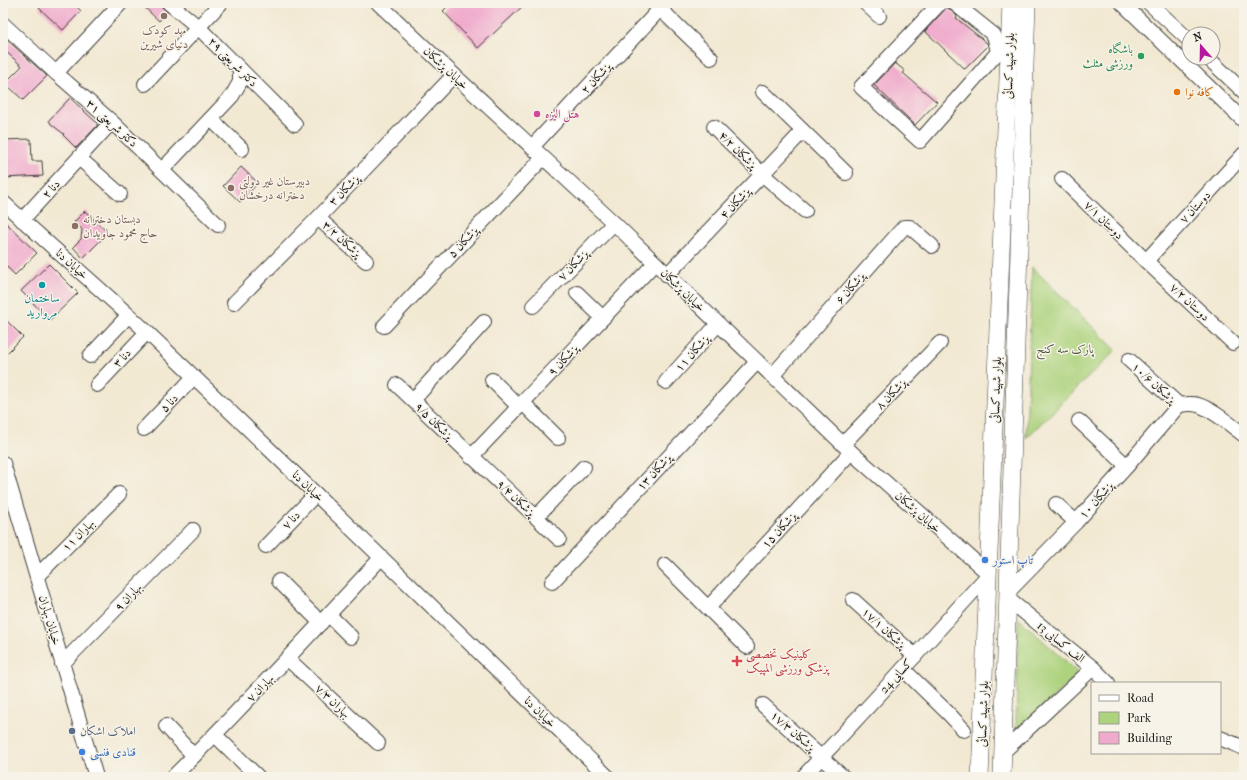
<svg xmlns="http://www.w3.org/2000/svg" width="1247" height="780" viewBox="0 0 1247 780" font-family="'IM FELL French Canon',Amiri,serif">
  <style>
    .green { fill: #add37e; stroke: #64784d }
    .building { fill: #f0aacc }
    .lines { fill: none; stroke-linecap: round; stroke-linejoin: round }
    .minor-casing { stroke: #3c3b37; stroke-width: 16 }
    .major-casing { stroke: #3c3b37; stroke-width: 18 }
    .minor { stroke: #fff; stroke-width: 14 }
    .major { stroke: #fff; stroke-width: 17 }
    .education-dot { fill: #8d6e63; stroke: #f7f3e8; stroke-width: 1.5 }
    .leisure-dot { fill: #2e9e5b; stroke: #f7f3e8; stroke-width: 1.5 }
    .food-dot { fill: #e8710a; stroke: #f7f3e8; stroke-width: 1.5 }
    .hotel-dot { fill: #d1479c; stroke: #f7f3e8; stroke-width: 1.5 }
    .culture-dot { fill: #0f9aa8; stroke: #f7f3e8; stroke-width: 1.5 }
    .shop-dot { fill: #3f7fe0; stroke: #f7f3e8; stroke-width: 1.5 }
    .health-dot { fill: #e0444e; stroke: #f7f3e8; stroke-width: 1.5 }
    .service-dot { fill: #5c6f8a; stroke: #f7f3e8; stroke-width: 1.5 }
    .labels { text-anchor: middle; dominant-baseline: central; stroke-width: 3; stroke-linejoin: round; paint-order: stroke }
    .education-label { font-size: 12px; fill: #785e54; stroke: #f7f3e8; text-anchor: start }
    .leisure-label { font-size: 12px; fill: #27864d; stroke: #f7f3e8; text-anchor: end }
    .street-label { font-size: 12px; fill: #1c1c1c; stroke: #f7f3e8 }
    .food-label { font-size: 12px; fill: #c56008; stroke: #f7f3e8; text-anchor: start }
    .hotel-label { font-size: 12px; fill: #b23c85; stroke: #f7f3e8; text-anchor: start }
    .culture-label { font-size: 12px; fill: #0d838f; stroke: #f7f3e8 }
    .park-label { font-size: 12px; fill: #485339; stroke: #f7f3e8 }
    .shop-label { font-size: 12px; fill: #366cbe; stroke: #f7f3e8; text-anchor: start }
    .health-label { font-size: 12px; fill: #be3a42; stroke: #f7f3e8; text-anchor: start }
    .service-label { font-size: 12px; fill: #4e5e75; stroke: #f7f3e8; text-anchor: start }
  </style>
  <rect width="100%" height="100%" fill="#f7f3e8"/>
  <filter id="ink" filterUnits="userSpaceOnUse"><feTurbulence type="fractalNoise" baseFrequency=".025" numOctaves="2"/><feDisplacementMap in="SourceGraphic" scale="8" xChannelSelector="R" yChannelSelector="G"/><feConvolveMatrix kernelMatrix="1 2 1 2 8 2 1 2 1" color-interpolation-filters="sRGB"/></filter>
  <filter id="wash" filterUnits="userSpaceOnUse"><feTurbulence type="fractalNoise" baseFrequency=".012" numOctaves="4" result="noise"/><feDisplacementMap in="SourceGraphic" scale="16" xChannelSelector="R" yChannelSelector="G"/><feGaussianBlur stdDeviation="0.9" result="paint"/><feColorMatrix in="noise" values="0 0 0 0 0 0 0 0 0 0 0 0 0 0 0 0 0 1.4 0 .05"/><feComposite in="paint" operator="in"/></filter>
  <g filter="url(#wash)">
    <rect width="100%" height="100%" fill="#f2e9d3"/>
    <g class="green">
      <path d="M1032,267L1116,350L1026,438Z"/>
      <path d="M1018,618L1079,673L1016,733Z"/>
    </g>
    <g id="blocks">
      <g class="building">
        <path d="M43,3H73L81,11L63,30L39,8Z"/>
        <path d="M140,3H161V6L167,12L159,21Z"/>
        <path d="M451,3H526L478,48L443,11Z"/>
        <path d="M947,7L957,16L956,18L987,43L988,46L965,69L925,31Z"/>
        <path d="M3,36L47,76L23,100L5,83L22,66L3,49Z"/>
        <path d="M895,63L905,71L903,73L937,102L915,125L874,85Z"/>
        <path d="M70,98L97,123V126L76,148L63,135L64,134L51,124L49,120Z"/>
        <path d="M31,139L32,161H42L43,176L4,178L3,140Z"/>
        <path d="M241,167L258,183L240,202L223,186Z"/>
        <path d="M85,211L108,233L83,258L73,247L81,239L82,229L74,222Z"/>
        <path d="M3,220L37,253L15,275L3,263Z"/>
        <path d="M49,264L78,293L50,320L21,291Z"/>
        <path d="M3,317L23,337L3,357Z"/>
      </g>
    </g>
  </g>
  <g filter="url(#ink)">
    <use href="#blocks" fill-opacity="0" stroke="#3c3b37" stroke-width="1"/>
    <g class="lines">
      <defs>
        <g id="minor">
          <path d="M169,3L198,27L295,124"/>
          <path d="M378,3L454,75L614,223L851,452L989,574L903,669L803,777"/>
          <path d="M654,3L711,58"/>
          <path d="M865,3L879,16"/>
          <path d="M940,3L861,87L920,141L998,52L994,35L954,3"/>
          <path d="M1122,3L1244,121"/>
          <path d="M1149,3L1189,40"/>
          <path d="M3,24L56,73L112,122L218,225"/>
          <path d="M1208,58L1244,92"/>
          <path d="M56,73L121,3"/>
          <path d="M145,84L221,3"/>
          <path d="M763,92L846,173"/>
          <path d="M211,119L242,149"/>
          <path d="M714,127L762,174L805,211"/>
          <path d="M532,147L660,9"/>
          <path d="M79,158L120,194"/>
          <path d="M162,170L232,96L240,82V69"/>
          <path d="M1062,179L1146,261L1233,343"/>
          <path d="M3,202C51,247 101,289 149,334C303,480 455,630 608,777"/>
          <path d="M318,218L366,261"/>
          <path d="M22,220L108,126"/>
          <path d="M1146,261L1244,154"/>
          <path d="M667,275L803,131"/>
          <path d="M577,293L603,318"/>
          <path d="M234,303L318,218L454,75"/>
          <path d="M533,306L614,223"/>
          <path d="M384,326L543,158"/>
          <path d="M90,356L128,316"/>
          <path d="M1129,360L1179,405"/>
          <path d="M772,376L904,227H910L932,246"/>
          <path d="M492,380L519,407"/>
          <path d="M666,382L718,324"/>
          <path d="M97,385L147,332"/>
          <path d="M397,385L559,539"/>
          <path d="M413,400L484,322"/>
          <path d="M523,403L558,438"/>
          <path d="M1179,405C1185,404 1192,403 1198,405C1212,409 1232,426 1244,435"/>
          <path d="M1079,421L1127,466"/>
          <path d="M144,429L194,377"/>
          <path d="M843,444L940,343"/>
          <path d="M471,457L655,263"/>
          <path d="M3,463L96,777"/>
          <path d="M1056,504L1076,522"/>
          <path d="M536,517L584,467"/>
          <path d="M266,546L316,494"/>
          <path d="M665,565L747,647"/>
          <path d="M37,576L119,494"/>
          <path d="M279,581L321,623"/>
          <path d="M552,582L757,362"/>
          <path d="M1008,592L1076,522L1127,466L1179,405"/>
          <path d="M1008,599L1093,668L1108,683"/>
          <path d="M853,600L915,656"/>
          <path d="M708,608L851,452"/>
          <path d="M329,615L351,637"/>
          <path d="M288,659L378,743"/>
          <path d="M62,664L193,530"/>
          <path d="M903,669L949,714L964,730"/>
          <path d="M763,705L843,777"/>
          <path d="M166,726L194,756"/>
          <path d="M215,735L258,777"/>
          <path d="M1220,738L1244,748"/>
          <path d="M1003,752L1093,668"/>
          <path d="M173,777C244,706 312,632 381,558"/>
        </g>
        <g id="major">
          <path d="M980,777L1011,3"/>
          <path d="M1002,777L1027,3"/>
        </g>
      </defs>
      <use href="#minor" class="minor-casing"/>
      <use href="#major" class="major-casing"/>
      <use href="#minor" class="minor"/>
      <use href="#major" class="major"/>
    </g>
  </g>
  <g class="education-dot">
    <circle cx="164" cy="16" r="4"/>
    <circle cx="231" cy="188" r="4"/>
    <circle cx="75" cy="226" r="4"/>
  </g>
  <circle class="leisure-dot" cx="1141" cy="56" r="4"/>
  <circle class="food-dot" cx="1177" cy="92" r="4"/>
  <circle class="hotel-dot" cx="537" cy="114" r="4"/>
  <circle class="culture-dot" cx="42" cy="285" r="4"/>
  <g class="shop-dot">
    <circle cx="985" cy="560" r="4"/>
    <circle cx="82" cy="752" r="4"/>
  </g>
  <path class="health-dot" d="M735 655h4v4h4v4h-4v4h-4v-4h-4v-4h4z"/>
  <circle class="service-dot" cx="72" cy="731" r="4"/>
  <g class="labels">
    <g class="education-label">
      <text x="164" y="30" text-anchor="middle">مهد کودک<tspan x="164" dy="14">دنیای شیرین</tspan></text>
      <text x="239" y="181">دبیرستان غیر دولتی<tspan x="239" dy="14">دخترانه درخشان</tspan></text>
      <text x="83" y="219">دبستان دخترانه<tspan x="83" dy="14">حاج محمود جاویدان</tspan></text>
    </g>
    <g class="leisure-label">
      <text x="1133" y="49">باشگاه<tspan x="1133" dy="14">ورزشی مثلث</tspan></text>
    </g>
    <g class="street-label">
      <text transform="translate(233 62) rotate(45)">۲۹ دکتر شریعتی</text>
      <text transform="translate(1009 66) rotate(-88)">بلوار شهید کسائی</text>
      <text transform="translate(446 68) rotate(43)">خیابان پزشکان</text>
      <text transform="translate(596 78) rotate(-47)">۲ پزشکان</text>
      <text transform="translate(112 123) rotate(42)">۳۱ دکتر شریعتی</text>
      <text transform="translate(738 150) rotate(44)">۴/۲ پزشکان</text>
      <text transform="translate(51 189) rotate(-48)">۲ دنا</text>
      <text transform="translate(344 190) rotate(-46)">۳ پزشکان</text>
      <text transform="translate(735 203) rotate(-47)">۴ پزشکان</text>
      <text transform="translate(1195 207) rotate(-47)">۷ دوستان</text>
      <text transform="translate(1104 220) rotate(44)">۷/۱ دوستان</text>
      <text transform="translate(342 239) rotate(42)">۳/۲ پزشکان</text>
      <text transform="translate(463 242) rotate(-47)">۵ پزشکان</text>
      <text transform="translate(72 264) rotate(42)">خیابان دنا</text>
      <text transform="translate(573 265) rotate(-46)">۷ پزشکان</text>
      <text transform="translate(850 288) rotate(-49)">۶ پزشکان</text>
      <text transform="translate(683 290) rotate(44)">خیابان پزشکان</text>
      <text transform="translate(1190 302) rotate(43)">۷/۲ دوستان</text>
      <text transform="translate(692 353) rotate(-48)">۱۱ پزشکان</text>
      <text transform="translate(122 358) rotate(-47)">۳ دنا</text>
      <text transform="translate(563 360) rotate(-47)">۹ پزشکان</text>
      <text transform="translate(1154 383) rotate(42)">۱۰/۶ پزشکان</text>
      <text transform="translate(996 390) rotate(-88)">بلوار شهید کسائی</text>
      <text transform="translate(891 394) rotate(-46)">۸ پزشکان</text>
      <text transform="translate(169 403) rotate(-46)">۵ دنا</text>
      <text transform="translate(434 421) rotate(44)">۹/۵ پزشکان</text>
      <text transform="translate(654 472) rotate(-47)">۱۳ پزشکان</text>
      <text transform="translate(308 486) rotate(44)">خیابان دنا</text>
      <text transform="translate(516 498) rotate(43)">۹/۴ پزشکان</text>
      <text transform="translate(1096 500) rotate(-48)">۱۰ پزشکان</text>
      <text transform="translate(918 512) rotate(41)">خیابان پزشکان</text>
      <text transform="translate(291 520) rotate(-46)">۷ دنا</text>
      <text transform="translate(779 530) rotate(-47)">۱۵ پزشکان</text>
      <text transform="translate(78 535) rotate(-45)">۱۱ بهاران</text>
      <text transform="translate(128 597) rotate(-46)">۹ بهاران</text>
      <text transform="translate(50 620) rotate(74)">خیابان بهاران</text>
      <text transform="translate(884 628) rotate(42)">۱۷/۱ پزشکان</text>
      <text transform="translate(1061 642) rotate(39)">13 الف کسایی</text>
      <text transform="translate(896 676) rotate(-48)">کسایی 24</text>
      <text transform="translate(260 688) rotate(-46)">۷ بهاران</text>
      <text transform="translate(333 701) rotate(43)">۷/۳ بهاران</text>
      <text transform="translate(540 712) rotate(44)">خیابان دنا</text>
      <text transform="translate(983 714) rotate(-88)">بلوار شهید کسائی</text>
      <text transform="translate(793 731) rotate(41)">۱۷/۳ پزشکان</text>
    </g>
    <g class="food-label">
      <text x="1185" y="92">کافه نوا</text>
    </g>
    <g class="hotel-label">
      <text x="545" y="114">هتل الیزه</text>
    </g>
    <g class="culture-label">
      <text x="42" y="298">ساختمان<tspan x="42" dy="14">مروارید</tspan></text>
    </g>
    <g class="park-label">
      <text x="1065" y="349">پارک سه کنج</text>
    </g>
    <g class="shop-label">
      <text x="993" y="560">تاپ استور</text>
      <text x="90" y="752">قنادی فنسی</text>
    </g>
    <g class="health-label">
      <text x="746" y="654">کلینیک تخصصی<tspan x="746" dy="14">پزشکی ورزشی المپیک</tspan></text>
    </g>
    <g class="service-label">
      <text x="80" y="731">املاک اشکان</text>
    </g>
  </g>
  <rect width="1247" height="780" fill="none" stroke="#f7f3e8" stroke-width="16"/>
  <rect x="1091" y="682" width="130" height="72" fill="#f7f3e8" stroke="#9f9d96"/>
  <rect x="1099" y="695" width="20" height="6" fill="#ffffff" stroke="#9f9d96"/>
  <text x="1127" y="702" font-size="12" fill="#1c1c1c">Road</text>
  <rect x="1099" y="712" width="20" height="12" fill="#add37e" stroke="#9f9d96"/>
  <text x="1127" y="722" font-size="12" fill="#1c1c1c">Park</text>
  <rect x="1099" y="732" width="20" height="12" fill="#f0aacc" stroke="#9f9d96"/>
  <text x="1127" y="742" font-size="12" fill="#1c1c1c">Building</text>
  <g transform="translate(1201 46) rotate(340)"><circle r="19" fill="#f7f3e8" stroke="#9f9d96"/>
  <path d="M0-3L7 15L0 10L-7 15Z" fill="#b5179e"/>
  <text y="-6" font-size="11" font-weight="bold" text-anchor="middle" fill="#1c1c1c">N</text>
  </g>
</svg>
